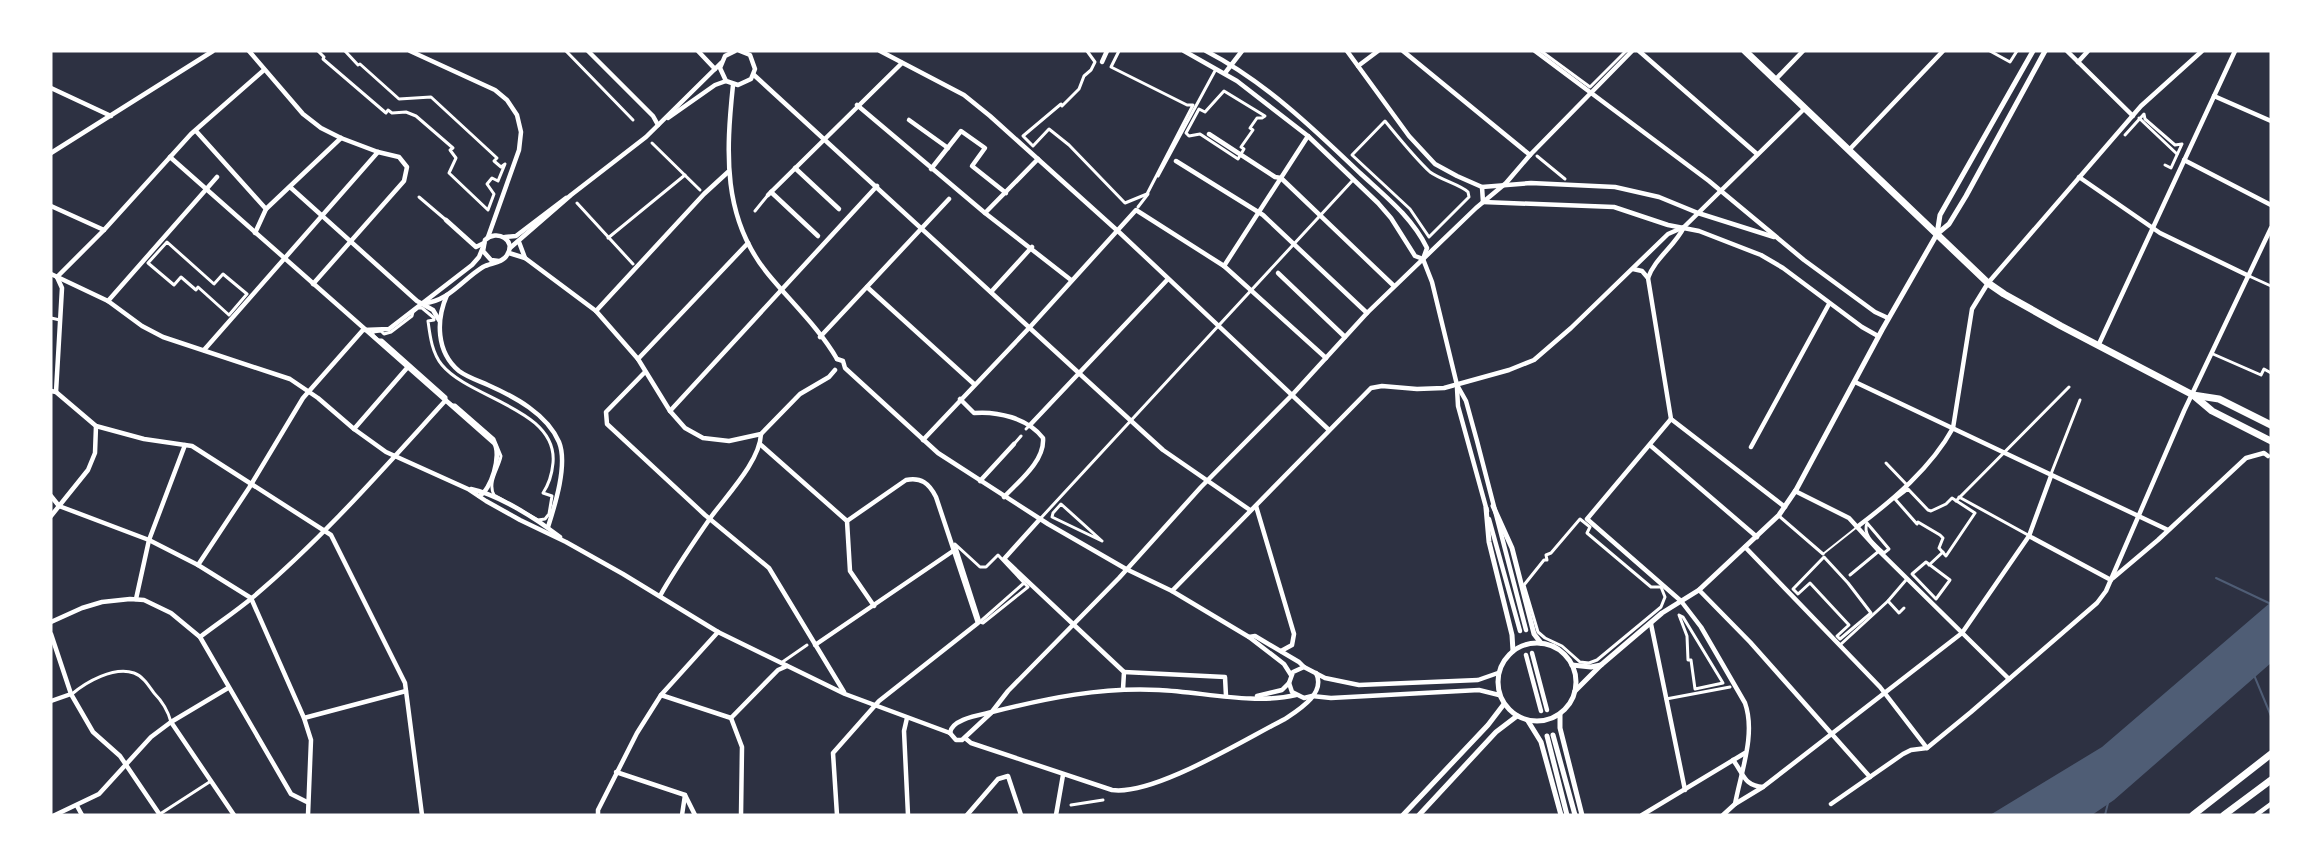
<svg xmlns="http://www.w3.org/2000/svg" width="2322" height="866" viewBox="0 0 2322 866" font-family="Jost,sans-serif">
  <style>
    .water { fill: #4f5d75 }
    .lines { fill: none; stroke-linecap: round; stroke-linejoin: round }
    .stream { stroke: #4f5d75; stroke-width: 2 }
    .service { stroke: #fff; stroke-width: 2 }
    .pedestrian { stroke: #fff; stroke-width: 3 }
    .minor { stroke: #fff; stroke-width: 4.5 }
    .tertiary { stroke: #fff; stroke-width: 5 }
    .primary { stroke: #fff; stroke-width: 7 }
    .trunk { stroke: #fff; stroke-width: 7 }
  </style>
  <rect width="100%" height="100%" fill="#2d3142"/>
  <path class="water" d="M2271,602V663L2114,800L2092,815H1990L2102,747Z"/>
  <g class="lines">
    <g class="stream">
      <path d="M2216,578L2271,604"/>
      <path d="M2254,675L2271,716"/>
      <path d="M2105,815L2108,803"/>
    </g>
    <path class="service" d="M1823,554L1857,527"/>
    <g class="pedestrian">
      <path d="M318,51L324,57L323,59L386,113L388,110L392,113L406,112L416,116L453,148L450,150L456,158L449,173L488,210L494,194L487,184L492,178L498,181L505,164L501,167L494,161L497,158L431,97L399,99L360,64L358,65L345,51"/>
      <path d="M566,51L633,120"/>
      <path d="M1087,51L1095,62L1091,70L1084,76L1079,89L1062,106L1061,104L1023,136L1033,146L1049,129L1069,145L1125,203L1147,194L1193,105H1187L1111,67L1119,51"/>
      <path d="M1541,51L1590,87L1626,51"/>
      <path d="M1990,51L2010,62L2017,51"/>
      <path d="M1224,91L1265,116L1262,118H1257L1250,128L1253,130L1241,147L1244,149L1238,159L1200,134L1189,136L1186,133L1199,109L1205,112Z"/>
      <path d="M2139,118L2177,154"/>
      <path d="M1385,121C1399,138 1414,157 1430,172C1441,180 1461,185 1468,192L1469,197L1429,237L1410,209L1352,155Z"/>
      <path d="M2125,135L2144,114L2145,119L2175,145L2182,144L2171,168L2165,165"/>
      <path d="M652,143L700,190"/>
      <path d="M1537,156L1565,179"/>
      <path d="M1158,176L1216,69"/>
      <path d="M419,197L446,220"/>
      <path d="M577,203L633,264"/>
      <path d="M1138,207L1148,194"/>
      <path d="M755,211L768,195"/>
      <path d="M608,238L685,175"/>
      <path d="M167,242L214,284L223,274L247,294L229,315L198,287L196,290L181,277L174,285L148,263Z"/>
      <path d="M2249,276L2271,286"/>
      <path d="M418,308H422L434,318V320L428,321C430,336 432,353 442,365C470,399 558,409 553,463C552,474 549,484 543,493L552,496L549,514L545,519L538,520L494,495C487,482 499,468 501,456L494,439L455,405H452L446,400V397L382,340H378L373,335V332L381,331L384,334L391,332L412,316L413,312Z"/>
      <path d="M51,318L60,320"/>
      <path d="M2213,354L2261,375L2264,369L2271,373"/>
      <path d="M1026,429L1028,427"/>
      <path d="M1014,444L1021,436"/>
      <path d="M1886,463L1907,485"/>
      <path d="M2051,474L2080,400"/>
      <path d="M1908,489L1928,510L1931,511L1946,504L1952,498L1975,513L1946,556L1939,548L1943,538L1940,535L1918,522L1917,524L1895,499Z"/>
      <path d="M1959,497L2028,535"/>
      <path d="M1956,501L2069,387"/>
      <path d="M1061,504L1102,541L1052,517L1053,513Z"/>
      <path d="M1779,516L1823,554"/>
      <path d="M1040,519L1353,180"/>
      <path d="M1580,519L1590,527L1587,533L1651,587H1661L1665,597L1661,607L1597,660L1589,663L1580,662L1562,646L1545,638L1538,632L1524,585L1544,560H1547L1546,555L1551,553Z"/>
      <path d="M1867,523L1889,549L1884,553C1876,545 1862,536 1867,523Z"/>
      <path d="M955,544L980,567H986L998,555L1028,587L983,623L980,622Z"/>
      <path d="M1824,557L1848,583L1871,613L1840,639L1837,636L1849,625L1810,583L1798,594L1793,589Z"/>
      <path d="M1926,562L1950,580L1936,599L1912,574Z"/>
      <path d="M1929,565L1943,552"/>
      <path d="M1850,575L1879,551"/>
      <path d="M1888,601L1899,613L1904,608"/>
      <path d="M1679,615L1683,617L1723,683L1695,689L1691,660H1688L1687,636Z"/>
      <path d="M982,620L1024,583"/>
      <path d="M1840,645L1888,601L1906,580"/>
      <path d="M781,663L807,645"/>
      <path d="M72,694C86,682 114,666 134,673C143,676 149,686 154,693C162,701 168,711 171,722"/>
      <path d="M1666,699L1730,687"/>
      <path d="M1071,805L1103,800"/>
      <path d="M160,814L211,781"/>
    </g>
    <g class="minor">
      <path d="M249,51L303,114L321,128L341,138L378,152L399,157L407,167L404,181L313,284"/>
      <path d="M410,51L495,90L507,100L517,115L521,132L519,150L488,237"/>
      <path d="M588,51L653,116L658,125"/>
      <path d="M698,51L715,69"/>
      <path d="M735,51L725,56L720,68L726,81L738,85L751,79L755,69L750,55L740,51"/>
      <path d="M880,51L964,95L990,116L1120,233L1329,430"/>
      <path d="M1184,51L1237,81L1308,136L1378,203L1391,218L1415,256L1423,259"/>
      <path d="M1206,51C1264,81 1313,128 1360,173C1385,196 1412,217 1427,248L1423,259"/>
      <path d="M1347,51L1409,136L1435,164L1457,176L1482,187L1531,183L1615,187L1659,197L1698,213L1774,237"/>
      <path d="M1403,51L1530,155"/>
      <path d="M1535,51L1709,181L1804,260L1875,312L1888,318"/>
      <path d="M1639,51L1757,154"/>
      <path d="M2067,51L2133,116"/>
      <path d="M1102,62L1107,51"/>
      <path d="M2078,62L2088,51"/>
      <path d="M1358,66L1378,51"/>
      <path d="M1225,73L1242,51"/>
      <path d="M754,75L1141,430L1163,450L1250,510"/>
      <path d="M1775,80L1803,51"/>
      <path d="M733,85C726,152 722,218 768,274C790,301 820,329 837,359"/>
      <path d="M51,88L111,116"/>
      <path d="M2214,96L2271,121"/>
      <path d="M857,105L985,213L1071,280"/>
      <path d="M668,118L715,85L726,81"/>
      <path d="M909,120L948,148"/>
      <path d="M196,131L266,209"/>
      <path d="M1209,134L1275,177L1281,178L1394,286"/>
      <path d="M1849,150L1943,51"/>
      <path d="M51,153L213,51"/>
      <path d="M170,157L494,443C502,454 491,491 479,496"/>
      <path d="M2184,160L2271,205"/>
      <path d="M1176,161L1263,215L1367,313"/>
      <path d="M795,168L839,209"/>
      <path d="M931,169L961,131L985,148L972,166L1006,193"/>
      <path d="M2079,177L2160,233L2249,276"/>
      <path d="M290,187L417,301L433,310L439,320"/>
      <path d="M1482,187L1483,202"/>
      <path d="M771,192L818,236"/>
      <path d="M768,195L902,63"/>
      <path d="M1483,202L1614,207L1668,225L1699,231L1761,255L1783,268L1862,327L1878,336"/>
      <path d="M51,206L104,230"/>
      <path d="M985,213L1038,159"/>
      <path d="M446,220L476,247L484,243"/>
      <path d="M255,233L266,209L341,138"/>
      <path d="M505,237L516,236L566,198"/>
      <path d="M519,242L525,258"/>
      <path d="M510,248L571,195L646,137L721,63"/>
      <path d="M509,253L525,258L596,311L638,359L670,411L685,428L703,438L729,441L761,434L800,394L829,377L835,370"/>
      <path d="M1423,259L1432,282L1457,385L1466,401L1477,441L1526,630"/>
      <path d="M1224,266L1308,136"/>
      <path d="M1633,269L1642,271L1648,278L1671,419L1785,507"/>
      <path d="M1278,273L1345,337"/>
      <path d="M51,274L108,301L142,326L163,337L290,379L318,398L354,429L386,452L468,489L486,501L520,520L566,542L623,574L718,632L845,694L950,733"/>
      <path d="M57,277L104,230L191,134L264,70"/>
      <path d="M1648,278C1655,258 1675,246 1684,227L1804,109"/>
      <path d="M867,287L974,384"/>
      <path d="M991,292L1032,247"/>
      <path d="M447,295C436,320 436,352 459,371C467,377 479,381 488,385C515,397 547,414 559,442C568,464 555,505 548,527"/>
      <path d="M108,301L217,177"/>
      <path d="M424,303C448,302 463,279 483,267C490,263 503,263 507,255C517,240 497,229 485,240L483,251L491,260L499,261"/>
      <path d="M596,311L704,194L728,172"/>
      <path d="M820,337L949,199"/>
      <path d="M2098,346L2235,51"/>
      <path d="M204,350L378,152"/>
      <path d="M638,359L748,243"/>
      <path d="M837,359L843,361L845,368L938,453L1048,524L1126,569L1172,591L1249,637L1284,664L1291,675"/>
      <path d="M645,372L606,412L607,424L705,515L769,568L844,692"/>
      <path d="M1855,382L2168,530"/>
      <path d="M1457,388L1458,406L1487,511"/>
      <path d="M51,391L56,392L96,426L144,439L192,446L331,535L405,683L422,815"/>
      <path d="M56,392L62,288L57,277"/>
      <path d="M960,399L974,413C997,411 1028,418 1043,438C1045,461 1018,482 1004,497"/>
      <path d="M670,411L877,186"/>
      <path d="M1671,419L1587,519L1681,601L1701,627L1745,703C1756,734 1741,772 1735,804"/>
      <path d="M1030,425L1168,279"/>
      <path d="M354,429L407,368"/>
      <path d="M923,440L1030,327L1136,210L1224,266L1326,358"/>
      <path d="M761,445L847,521L850,571L874,606"/>
      <path d="M1651,446L1757,537"/>
      <path d="M1751,447L1829,304"/>
      <path d="M980,481L1014,444"/>
      <path d="M471,489C499,495 537,519 560,537"/>
      <path d="M1795,491L1849,518L1879,551L2009,679"/>
      <path d="M51,496L59,506L149,540L198,565L251,598L304,718L311,740L308,815"/>
      <path d="M1256,506L1294,634L1292,645L1281,651"/>
      <path d="M51,516L88,470L95,453L96,426"/>
      <path d="M1040,519L1004,559L1124,672L1123,689"/>
      <path d="M1489,519L1520,631"/>
      <path d="M1857,527C1893,500 1931,468 1953,428L1972,309L1988,283L2141,106L2202,51"/>
      <path d="M2029,536L2111,580"/>
      <path d="M1745,547L1880,687L1927,748"/>
      <path d="M198,565L249,488L303,398L363,330L389,329L472,265L479,257L483,247"/>
      <path d="M2113,578L2158,540L2246,458L2264,453L2268,456"/>
      <path d="M1699,590L1750,642L1870,777"/>
      <path d="M1172,591L1371,388L1382,386L1417,389L1444,388L1509,370L1534,360L1571,328L1668,234L1684,227"/>
      <path d="M660,596C675,569 694,542 711,517C727,495 760,461 761,434"/>
      <path d="M136,599L149,540L185,445"/>
      <path d="M51,622L82,608L102,602L130,599L144,600L171,613L200,637L291,794L307,802"/>
      <path d="M1651,624L1685,790"/>
      <path d="M51,634L71,694L93,732L120,756L160,815"/>
      <path d="M200,637C217,624 235,612 252,598C322,539 383,469 445,401"/>
      <path d="M1249,637L1255,636L1299,662L1304,667"/>
      <path d="M815,645L953,551"/>
      <path d="M1532,653L1547,710"/>
      <path d="M1526,655L1541,711"/>
      <path d="M1124,672L1225,677L1226,696"/>
      <path d="M1498,673L1478,680L1359,685L1325,678L1304,667L1293,672L1289,683L1292,692L1304,698L1312,696L1331,698L1479,690L1499,695"/>
      <path d="M661,695L731,718L742,747L741,815"/>
      <path d="M1257,696L1282,690L1289,683"/>
      <path d="M51,701L71,694"/>
      <path d="M304,718L406,691"/>
      <path d="M731,718L778,670L787,666"/>
      <path d="M907,718L904,731L908,815"/>
      <path d="M171,722L234,815"/>
      <path d="M950,733L956,740H962L991,713L1008,691L1119,578L1201,487L1293,394L1367,313L1476,208L1506,183L1530,155L1632,51"/>
      <path d="M950,733C951,719 980,715 992,712C1048,698 1101,687 1159,690C1203,692 1254,705 1296,695"/>
      <path d="M965,738L971,743L1112,790C1154,796 1245,739 1285,719C1300,709 1326,693 1316,673"/>
      <path d="M1733,760C1744,774 1744,786 1763,787"/>
      <path d="M616,772L685,795L695,815"/>
      <path d="M1831,804L1903,754L1911,750L1927,748L1971,712L2097,603L2106,591L2184,411L2271,228"/>
      <path d="M77,806L82,815"/>
      <path d="M55,815L99,794L151,737L171,722L228,688"/>
      <path d="M598,815V810L637,733L661,695L718,632"/>
      <path d="M682,815L685,795"/>
      <path d="M837,815L833,753L879,701L978,623L936,497C929,483 921,477 906,480L847,521"/>
      <path d="M967,815L998,779L1008,776L1021,815"/>
      <path d="M1056,815L1063,775"/>
      <path d="M1642,815L1745,753"/>
      <path d="M1723,815L1735,804L1763,787L1962,633L2029,536L2051,476"/>
      <path d="M2256,815L2271,804"/>
    </g>
    <g class="tertiary">
      <path d="M1937,234L1949,224L1966,196L2045,51"/>
      <path d="M1493,506L1512,548L1534,634L1541,643"/>
      <path d="M1486,508L1489,542L1512,635L1513,651"/>
      <circle cx="1537" cy="682" r="39"/>
      <path d="M1572,665L1591,667L1601,665"/>
      <path d="M1575,691L1601,665L1662,613L1699,590L1779,515L1796,490L1882,330L1937,234L1940,215L2033,51"/>
      <path d="M1560,714V728L1582,815"/>
      <path d="M1528,721L1541,742L1561,815"/>
      <path d="M1553,735L1575,815"/>
      <path d="M1547,736L1567,815"/>
      <path d="M1403,815L1488,725L1504,704"/>
      <path d="M1419,815L1496,732L1517,716"/>
    </g>
    <g class="primary">
      <path d="M1745,51L1988,283L2004,294L2061,326L2193,395L2212,411L2271,441"/>
      <path d="M2193,395L2219,399L2271,425"/>
    </g>
    <g class="trunk">
      <path d="M2193,815L2271,754"/>
      <path d="M2224,815L2271,780"/>
    </g>
  </g>
  <rect width="2322" height="866" fill="none" stroke="#ffffff" stroke-width="105"/>
</svg>
